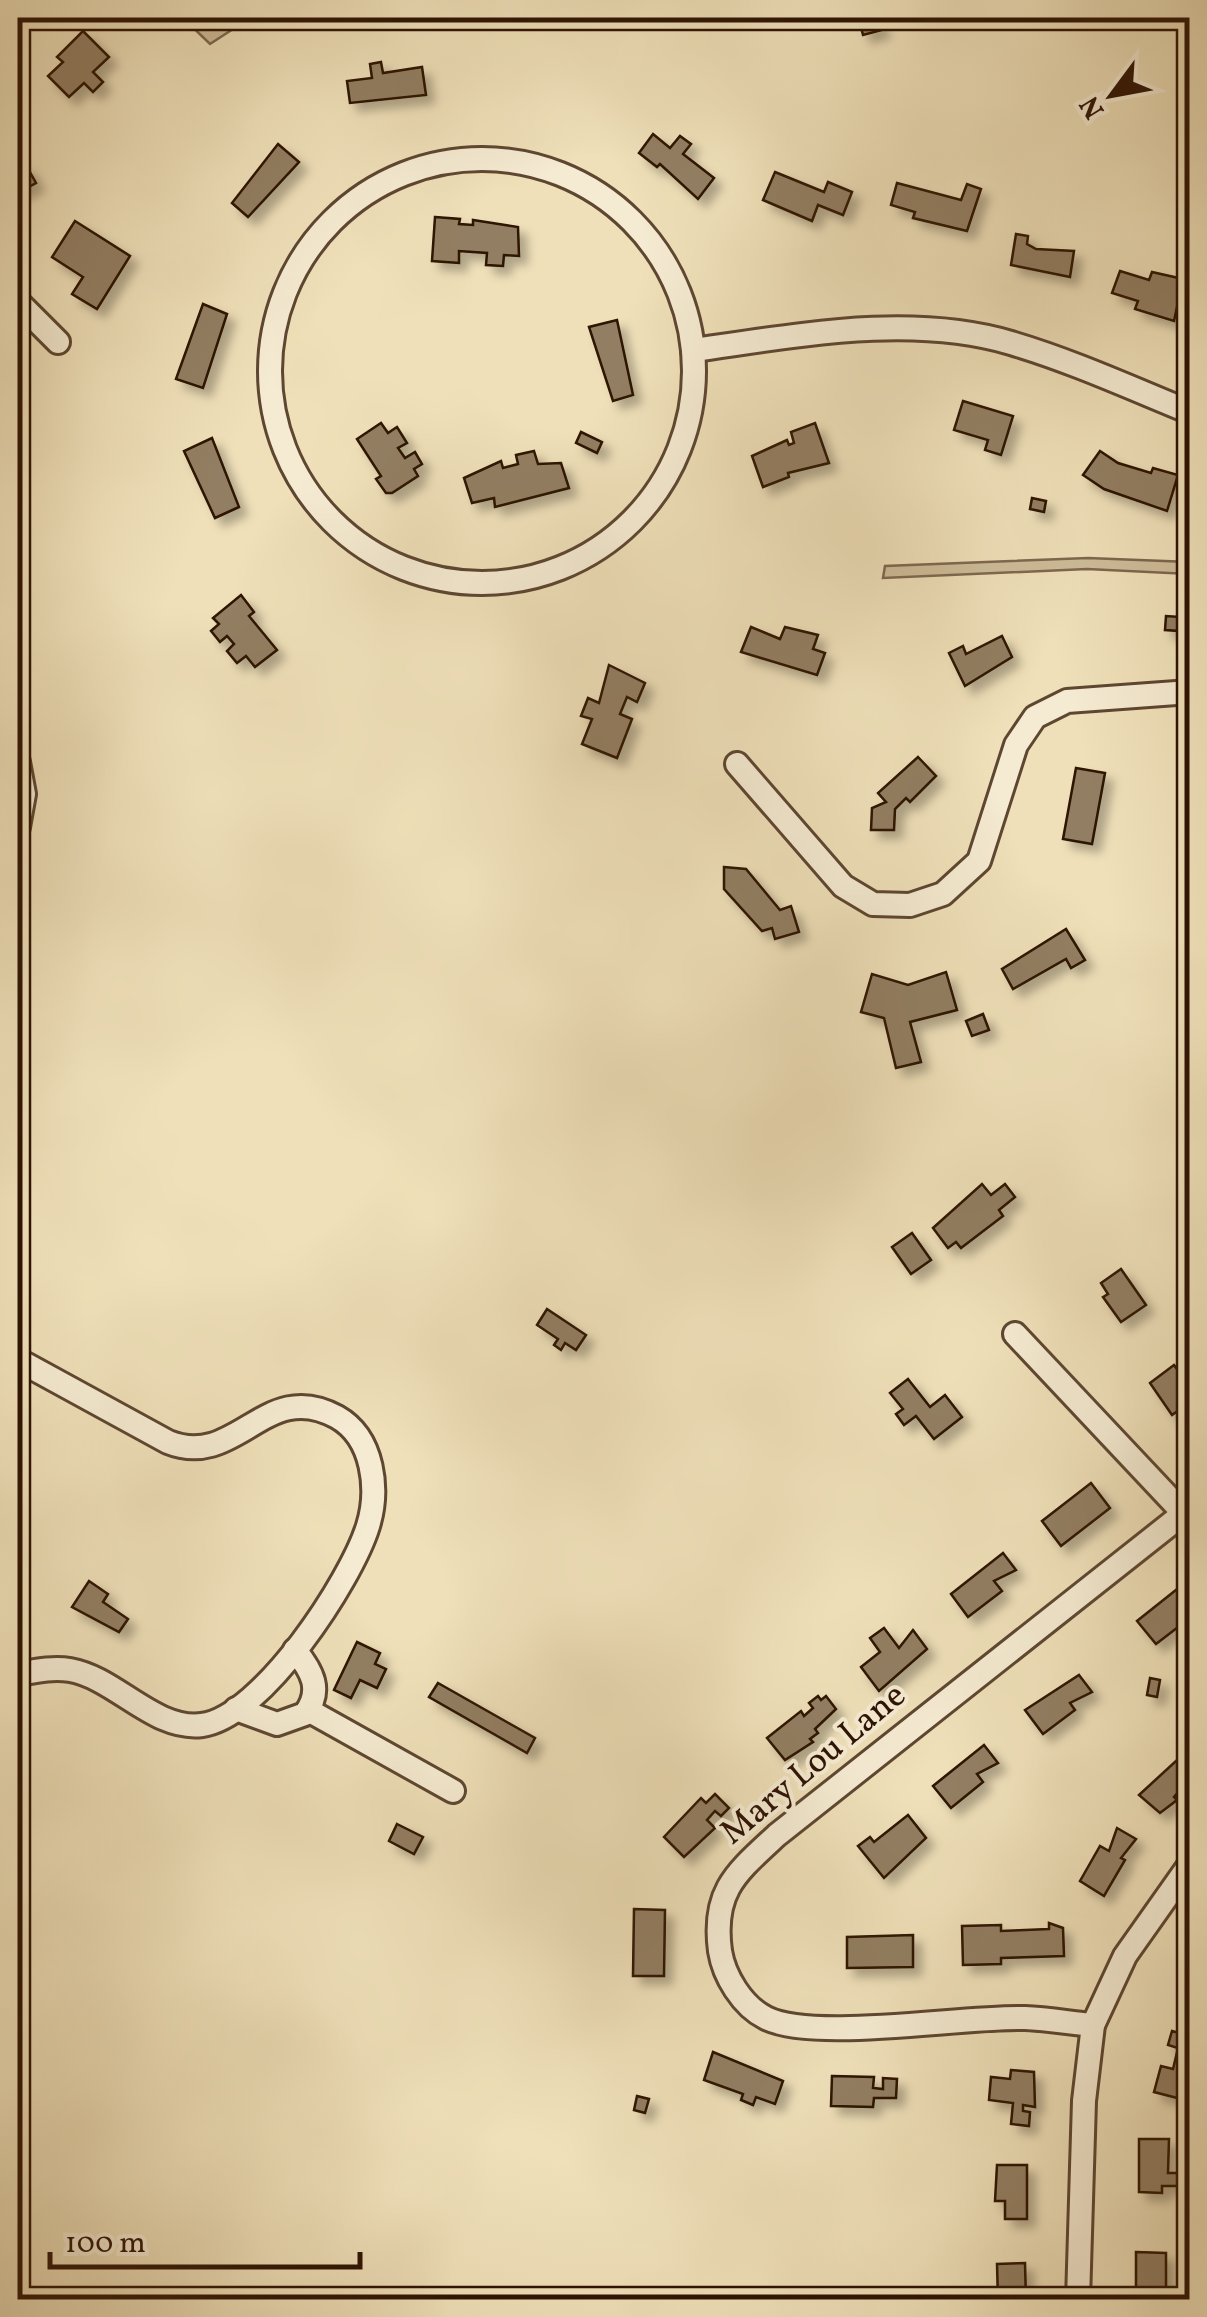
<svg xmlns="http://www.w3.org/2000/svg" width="1207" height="2317" viewBox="0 0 1207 2317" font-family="Vollkorn,serif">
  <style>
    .green { fill: #cebd9a; stroke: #7e684f; stroke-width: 2.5 }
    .building { fill: #927e62; stroke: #2d1304; stroke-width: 2.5; filter: url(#shadow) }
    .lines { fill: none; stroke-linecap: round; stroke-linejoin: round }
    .minor-casing { stroke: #5e4631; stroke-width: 28 }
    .minor { stroke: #f5ebd2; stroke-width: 22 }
    .labels { text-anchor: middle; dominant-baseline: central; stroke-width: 8; stroke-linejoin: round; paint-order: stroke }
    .street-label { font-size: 35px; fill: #2d1304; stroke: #f5ebd2 }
  </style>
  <defs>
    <filter id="shadow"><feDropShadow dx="8" dy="8" stdDeviation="5" flood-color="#0004"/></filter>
  </defs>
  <rect width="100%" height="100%" fill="#efe0b9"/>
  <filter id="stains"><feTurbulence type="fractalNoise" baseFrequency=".002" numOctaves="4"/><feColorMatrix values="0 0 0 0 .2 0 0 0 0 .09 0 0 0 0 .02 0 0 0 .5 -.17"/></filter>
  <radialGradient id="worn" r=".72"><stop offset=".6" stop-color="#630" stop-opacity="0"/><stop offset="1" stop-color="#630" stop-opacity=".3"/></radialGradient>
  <g class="green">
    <path d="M183,18H250L210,44Z"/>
    <path d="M1088,558L1189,562V574L1087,569L883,578L885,566Z"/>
  </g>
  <g class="building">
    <path d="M878,18L882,30L863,35L860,23Z"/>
    <path d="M83,31L109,57L93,72L103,82L93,92L84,83L69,97L48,76L63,62L57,57Z"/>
    <path d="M381,62L383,73L422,67L426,95L350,103L347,81L372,78L370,64Z"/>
    <path d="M653,134L670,148L680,136L691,144L683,154L714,178L698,199L660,164L657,167L639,153Z"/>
    <path d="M278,144L299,162L248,217L232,203Z"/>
    <path d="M26,165L36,183L18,193V169Z"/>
    <path d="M775,172L824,192L828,182L852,192L843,215L818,205L812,221L763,200Z"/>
    <path d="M897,183L961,200L967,184L981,189L967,231L913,218L915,212L891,205Z"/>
    <path d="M435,217L460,219L459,224L473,225V220L518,227L519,256L504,255L503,266L486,265L487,253L459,251V263L432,261Z"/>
    <path d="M75,221L130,256L97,309L72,294L83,277L52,257Z"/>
    <path d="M1016,234L1028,236L1027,244L1036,249L1074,251L1070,277L1011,265Z"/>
    <path d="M1120,271L1149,280L1152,272L1183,279L1174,321L1135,309L1138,301L1112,293Z"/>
    <path d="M203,304L227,314L203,388L176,379Z"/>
    <path d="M617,320L633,395L613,401L589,327Z"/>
    <path d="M963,401L1013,416L1001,455L985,450L988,440L954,430Z"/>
    <path d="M381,423L388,433L397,427L407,443L398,448L405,458L415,452L422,464L414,469L418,476L392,493H386L376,479L381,476L357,439Z"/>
    <path d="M815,423L829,463L788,473L789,477L763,487L752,456L787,440L789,445L794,443L791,432Z"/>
    <path d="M581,432L602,442L597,453L576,443Z"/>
    <path d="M212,438L239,507L215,518L184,451Z"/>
    <path d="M534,451L538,464L561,463L569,488L495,507L494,498L472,503L464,478L501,461L503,468L518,464L516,455Z"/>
    <path d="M1100,451L1118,463L1151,473L1153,468L1178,475L1167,511L1104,489L1083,475Z"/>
    <path d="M1032,498L1046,501L1044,512L1030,509Z"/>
    <path d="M241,595L254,612L249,616L277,650L255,667L246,656L237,663L227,651L234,644L227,636L220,642L211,631L219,624L213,618Z"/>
    <path d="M1181,608H1190V638H1178L1179,631L1165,630L1166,616L1180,617Z"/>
    <path d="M751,627L780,639L785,627L818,635L813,649L825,653L817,675L741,652Z"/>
    <path d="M1002,636L1012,657L965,686L949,653L963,646L966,654Z"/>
    <path d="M609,665L645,683L637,702L627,697L620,714L632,719L617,758L582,744L592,719L581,716L588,698L599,703Z"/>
    <path d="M918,757L936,776L910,802L906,798L895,809L894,830H871L872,808L886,802L878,793Z"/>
    <path d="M1076,768L1105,773L1092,844L1063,839Z"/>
    <path d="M724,867L746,869L780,910L791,906L799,932L775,939L772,928L762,931L724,889Z"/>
    <path d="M1066,929L1085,960L1071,968L1066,959L1013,989L1002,969Z"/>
    <path d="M946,972L957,1010L910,1022L921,1062L896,1068L884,1018L861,1012L872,974L908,985Z"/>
    <path d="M983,1014L989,1030L972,1036L966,1021Z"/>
    <path d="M982,1184L991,1195L1005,1184L1015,1197L999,1210L1003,1216L961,1248L956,1242L948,1248L933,1228Z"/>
    <path d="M912,1233L931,1260L911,1274L892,1247Z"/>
    <path d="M1121,1269L1146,1305L1121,1322L1103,1297L1108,1294L1101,1283Z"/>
    <path d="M547,1309L586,1335L576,1350L565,1343L561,1350L554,1345L558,1339L537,1325Z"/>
    <path d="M1174,1365L1190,1387V1402L1172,1415L1150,1383Z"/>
    <path d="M908,1379L930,1407L945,1395L962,1417L934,1439L916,1416L904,1425L896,1414L903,1409L890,1393Z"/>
    <path d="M1091,1483L1110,1508L1061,1546L1042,1521Z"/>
    <path d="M1003,1553L1016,1570L994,1581L1002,1591L968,1617L951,1594Z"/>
    <path d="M89,1581L108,1594L103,1602L128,1619L119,1632L72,1607Z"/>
    <path d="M1186,1582L1190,1625L1186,1621L1156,1644L1137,1621Z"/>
    <path d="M884,1628L899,1648L913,1630L927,1649L879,1691L861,1667L880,1652L870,1638Z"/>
    <path d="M357,1642L380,1653L375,1664L386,1669L377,1688L360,1680L351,1698L334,1690Z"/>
    <path d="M1079,1675L1092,1692L1070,1703L1075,1710L1043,1734L1025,1710Z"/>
    <path d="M1150,1678L1160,1680L1157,1697L1147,1695Z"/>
    <path d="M438,1683L535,1738L527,1753L429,1697Z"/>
    <path d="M818,1696L821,1700L826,1696L836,1709L815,1729L818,1733L810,1739L813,1742L785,1760L767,1738L801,1711L804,1716L813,1708L809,1703Z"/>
    <path d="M984,1745L998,1763L977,1774L983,1782L951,1808L933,1786Z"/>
    <path d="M1188,1750L1187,1782L1174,1797L1177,1800L1160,1813L1139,1795Z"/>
    <path d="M715,1794L729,1808L721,1816L715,1811L707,1820L715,1828L684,1857L664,1837L701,1798L706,1803Z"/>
    <path d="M908,1815L926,1838L884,1878L858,1846L870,1837L874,1842Z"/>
    <path d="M397,1824L423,1837L414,1854L389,1841Z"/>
    <path d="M1117,1828L1136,1839L1121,1858L1125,1860L1104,1896L1080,1881L1100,1846L1109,1851Z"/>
    <path d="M634,1909L665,1910L664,1976H633Z"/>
    <path d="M1049,1923L1063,1928L1064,1956L1001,1958V1964L963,1965L962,1926L1001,1925V1931L1049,1929Z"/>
    <path d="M913,1935V1967L847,1968V1937Z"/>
    <path d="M1172,2031L1190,2036V2067L1181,2099L1154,2092L1161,2066L1173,2069L1178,2048L1168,2045Z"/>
    <path d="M713,2052L783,2081L775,2104L756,2097L753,2105L741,2100L743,2094L704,2080Z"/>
    <path d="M1011,2070L1034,2072L1035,2107L1023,2105V2111L1030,2112L1029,2126L1011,2124L1013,2103L989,2100L991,2077L1010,2079Z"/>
    <path d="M832,2076L874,2077L873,2088L883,2089V2078L897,2079L896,2098H874L873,2107L831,2106Z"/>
    <path d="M637,2096L649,2099L645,2113L634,2110Z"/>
    <path d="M1139,2139H1169L1168,2173H1178V2186H1162V2193L1139,2192Z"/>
    <path d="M997,2165H1027V2219H1005V2201H995Z"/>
    <path d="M1136,2252L1166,2253V2297L1174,2300H1153L1156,2291H1136Z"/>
    <path d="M1025,2263L1026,2300H998L997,2264Z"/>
    <path d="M899,2288L903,2300H870L869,2299Z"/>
  </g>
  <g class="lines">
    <defs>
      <g id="minor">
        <circle cx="482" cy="371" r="212"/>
        <path d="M18,302L58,342"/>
        <path d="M693,350C796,336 909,313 1011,343C1072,361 1131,388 1190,412"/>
        <path d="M18,762L24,794L18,827"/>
        <path d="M737,764L843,886L873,904L910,905L943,894L979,861L1016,745L1035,717L1067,701L1190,692"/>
        <path d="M1015,1334L1190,1520"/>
        <path d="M18,1360L168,1442C237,1470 265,1377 337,1417C374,1438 379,1490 368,1526C351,1581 262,1717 202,1725C154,1731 116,1678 70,1670C53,1667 35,1671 18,1674"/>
        <path d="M236,1709L277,1724L305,1714C323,1690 312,1671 295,1650"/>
        <path d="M308,1710L453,1791"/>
        <path d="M1093,2025C1071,2023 1048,2019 1025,2018C964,2016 814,2042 766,2018C742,2006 724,1976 720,1951C712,1891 736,1873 777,1835L1183,1514"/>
        <path d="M1078,2300L1084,2101L1093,2025L1125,1956L1190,1864"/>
      </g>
    </defs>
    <use href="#minor" class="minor-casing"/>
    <use href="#minor" class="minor"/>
  </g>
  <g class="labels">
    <g class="street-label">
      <text transform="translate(814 1765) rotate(-40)">Mary Lou Lane</text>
    </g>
  </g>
  <rect width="1207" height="2317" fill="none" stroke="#efe0b9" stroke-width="60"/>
  <rect x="20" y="20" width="1167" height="2277" fill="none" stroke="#2d1304" stroke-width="5"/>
  <rect x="30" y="30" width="1147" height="2257" fill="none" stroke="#2d1304" stroke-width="2.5"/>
  <g transform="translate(1112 95) rotate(238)" stroke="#f5ebd2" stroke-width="8" paint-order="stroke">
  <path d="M0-8L18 38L0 25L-18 38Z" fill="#2d1304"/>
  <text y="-15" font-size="28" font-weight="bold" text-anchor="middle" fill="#2d1304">N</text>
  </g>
  <path d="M50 2252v15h310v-15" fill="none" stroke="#2d1304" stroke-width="5"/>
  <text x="65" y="2252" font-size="30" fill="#2d1304" stroke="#f5ebd2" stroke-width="8" paint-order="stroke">100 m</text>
  <rect width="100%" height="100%" filter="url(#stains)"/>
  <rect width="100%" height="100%" fill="url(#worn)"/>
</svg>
